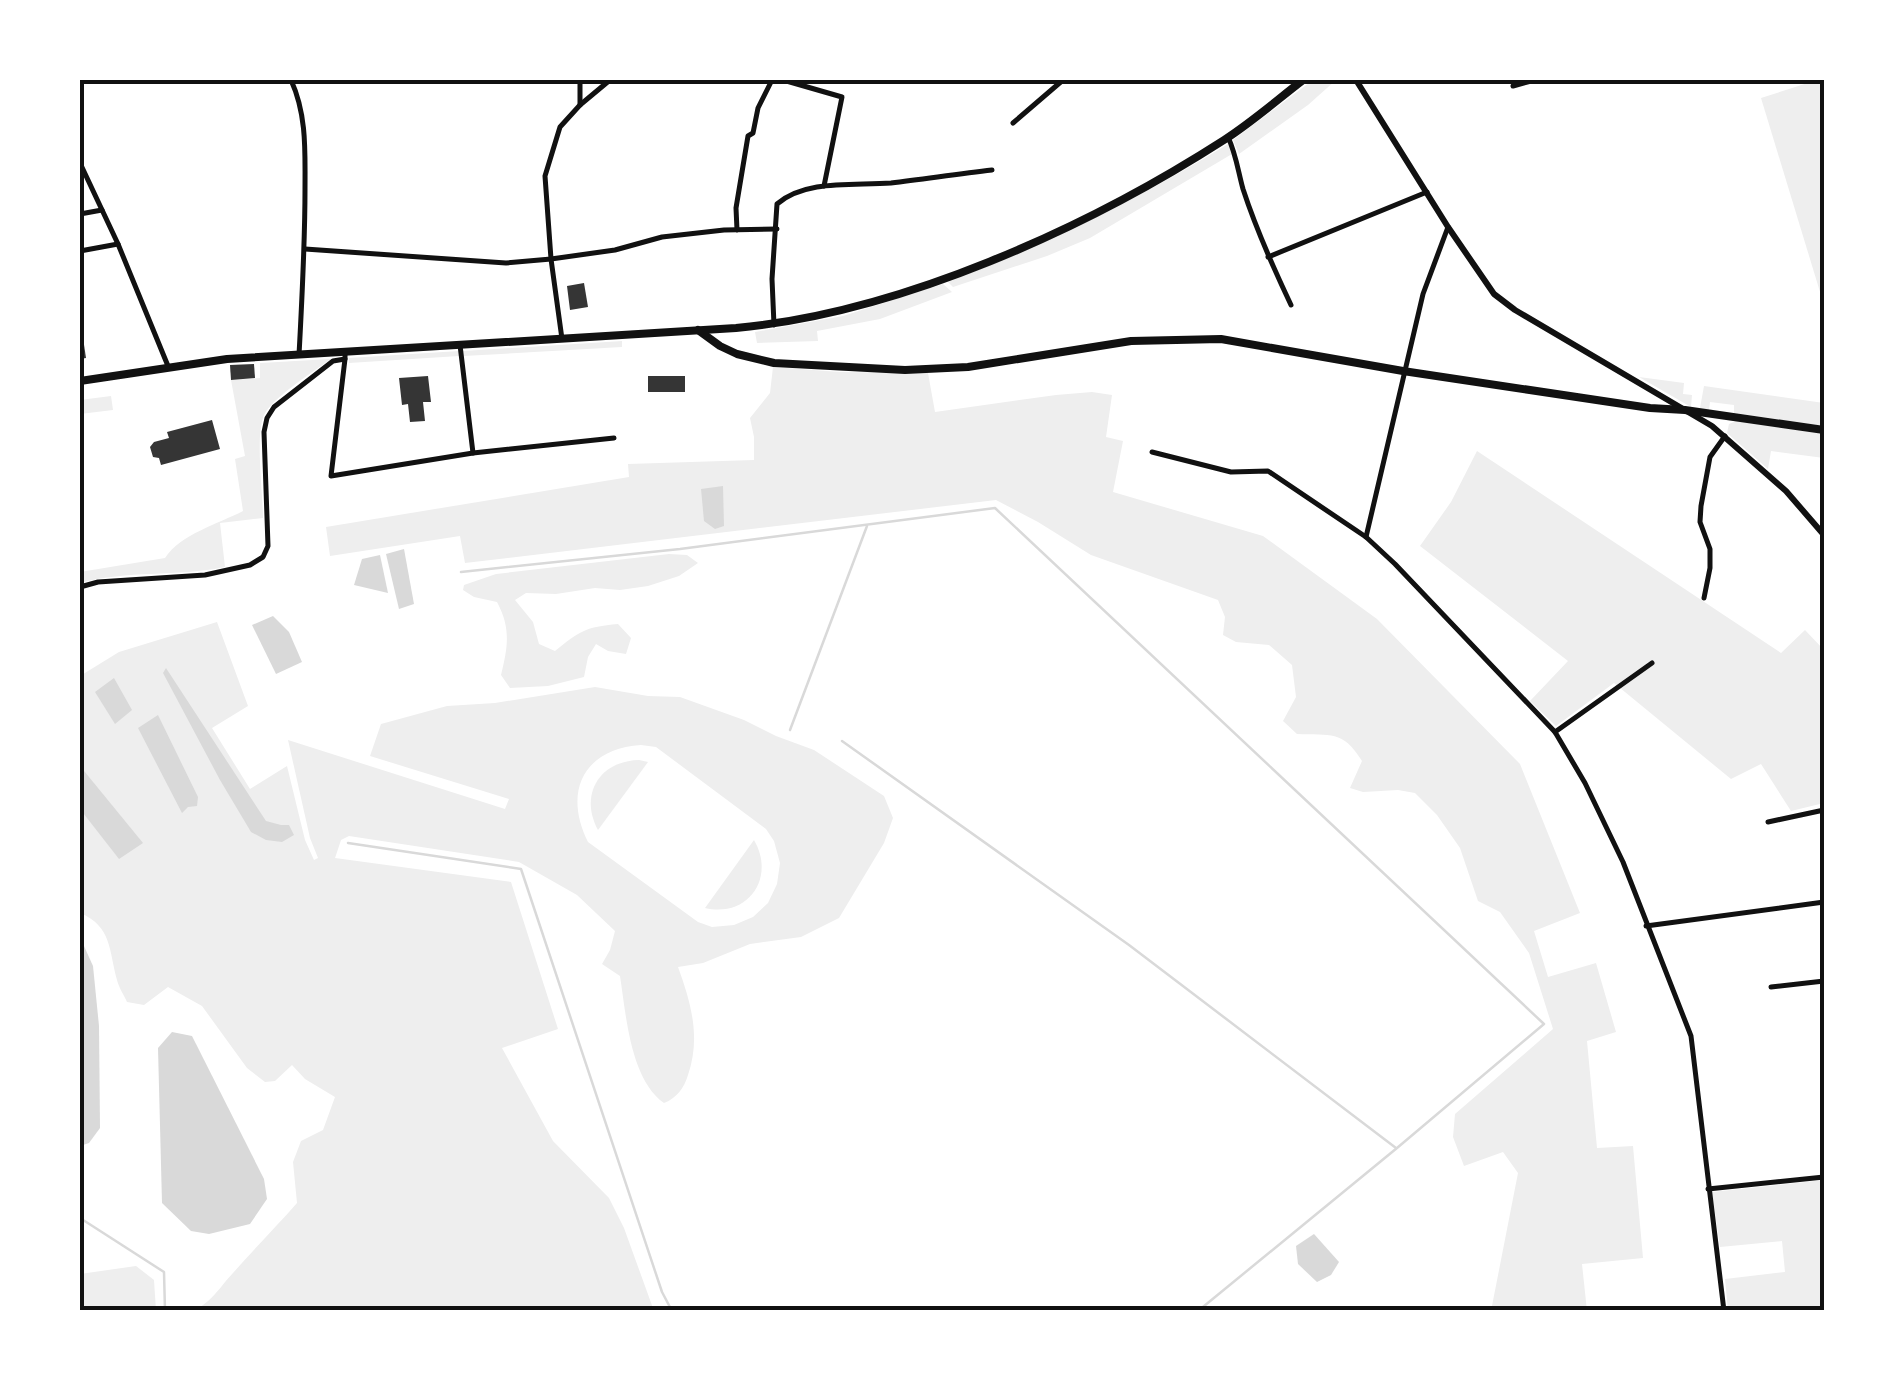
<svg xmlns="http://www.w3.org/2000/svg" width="1904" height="1391" viewBox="0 0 1904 1391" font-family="Rubik,sans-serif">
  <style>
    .green { fill: #eee; fill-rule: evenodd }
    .water { fill: #d9d9d9 }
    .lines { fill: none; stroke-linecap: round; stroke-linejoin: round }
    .stream { stroke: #d9d9d9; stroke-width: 2.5 }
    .building { fill: #353535 }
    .minor { stroke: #111; stroke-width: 5 }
    .tertiary { stroke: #111; stroke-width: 6 }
    .secondary { stroke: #111; stroke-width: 8 }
    .neatline { fill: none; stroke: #111; stroke-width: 4 }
  </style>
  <rect width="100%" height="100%" fill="#fff"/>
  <g class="green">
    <path d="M1313,80H1336L1308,105L1239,154L1233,140Z"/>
    <path d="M1817,80H1824V305L1761,98Z"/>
    <path d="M1228,144L1232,154L1090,238L1047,256L953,287L948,282C1046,244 1139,199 1228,144Z"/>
    <path d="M943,284L952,292L880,319L817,331L818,341L757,343L755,332L843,316Z"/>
    <path d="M622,341V347L464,356L463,351Z"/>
    <path d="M459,351V356L349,363V358Z"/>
    <path d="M331,359C314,371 272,398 264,415C255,435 263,494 263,518L220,523L225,567C177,577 127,570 80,583V572L165,558C181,534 218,524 243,511L235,459L245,456L231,380L260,378V363Z"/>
    <path d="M773,367L840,372L928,373L935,412L1056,395L1092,392L1112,395L1106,437L1123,441L1113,492L1263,536L1377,619L1520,764L1580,913L1534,931L1548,977L1596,963L1616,1032L1587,1041L1597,1148L1633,1146L1643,1258L1582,1264L1587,1311H1491L1518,1173L1503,1152L1464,1166L1453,1137L1455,1114L1553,1029L1529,953L1500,912L1478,901L1460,848L1437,815L1415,793L1398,790L1363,792L1350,788L1362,761C1342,729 1331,736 1297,734L1283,721L1296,697L1292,665L1269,645L1236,642L1223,635L1225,617L1218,600L1091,555L1038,522L996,500L465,563L460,536L330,556L326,527L629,477L628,464L754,460V437L750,418L770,393Z"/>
    <path d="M1639,377L1684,383L1683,394L1692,395L1691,407Z"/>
    <path d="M1704,386L1824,403V426L1734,413V405L1710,402L1709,410L1700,408Z"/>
    <path d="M111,396L113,410L80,414V400Z"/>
    <path d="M1736,421L1824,434V458L1771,451L1768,469L1727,433L1729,424Z"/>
    <path d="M1477,451L1781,653L1805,630L1824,650V803L1791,811L1761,764L1731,779L1614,683L1556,726L1530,701L1568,661L1420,546L1451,502Z"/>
    <path d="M669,554L687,555L698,563L679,576L648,586L620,590L595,588L556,594L526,593L515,600L533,622L539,644L555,651C580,631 585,627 618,624L631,638L626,654L608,651L596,644L588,657L584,677L548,686L510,688L501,675C508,647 511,628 497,602L474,597L463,590L464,585L496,574Z"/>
    <path d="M217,622L248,706L212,728L250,789L287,766L305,840L314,860L318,858L310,838L288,740L505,809L509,799L370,756L381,724L447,706L495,703L595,687L648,696L680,697L744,720L776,736L814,750L884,796L893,818L884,843L839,918L801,937L750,944L703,963L678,967C691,1003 701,1037 688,1075C684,1088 677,1098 664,1103C630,1079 626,1014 620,976L602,964L610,950L615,931L577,895L519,862L349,836L341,840L335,858L511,882L558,1029L502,1048L553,1141L609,1198L624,1228L654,1311H193C213,1301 218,1289 233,1273C254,1249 276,1227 297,1203L293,1162L301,1141L323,1130L335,1097L305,1079L292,1065L275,1081L265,1082L247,1068L202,1006L168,987L144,1005L127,1002C124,995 119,988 117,980C109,951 112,926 80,913V676L119,652ZM641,745L656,747L766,829L774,841L780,863L777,884L768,903L753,917L734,925L712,927L698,922L588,842C563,792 583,749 641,745Z"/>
    <path d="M639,760L648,762L598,830C579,795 599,761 639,760Z"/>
    <path d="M754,840C776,878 748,918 705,908Z"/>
    <path d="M1824,1180V1311H1728L1725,1279L1785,1272L1782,1241L1720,1247L1712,1192Z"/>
    <path d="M136,1266L154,1280L156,1311H80V1274Z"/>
  </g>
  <g class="water">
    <path d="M723,486L724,526L715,529L704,521L701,489Z"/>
    <path d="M404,549L414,604L399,609L386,554Z"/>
    <path d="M380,555L388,593L354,585L362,559Z"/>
    <path d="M273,616L289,632L302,662L276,674L252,625Z"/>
    <path d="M166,668L266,821L281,825H289L294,835L282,842L266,840L251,832L220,780L163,673Z"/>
    <path d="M114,678L132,710L115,724L95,692Z"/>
    <path d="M158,715L198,797L197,806L188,807L182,813L138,728Z"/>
    <path d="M80,766L143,843L119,859L80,809Z"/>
    <path d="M80,945L84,946L93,966L99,1026L100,1128L89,1143L80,1146Z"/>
    <path d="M172,1032L192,1036L264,1179L267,1199L250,1224L209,1234L191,1231L162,1203L158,1048Z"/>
    <path d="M1314,1234L1339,1262L1331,1275L1317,1282L1298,1264L1296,1246Z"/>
  </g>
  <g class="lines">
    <g class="stream">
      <path d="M461,572L680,549L995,508L1544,1024L1397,1148L1198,1311"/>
      <path d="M790,730L867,526"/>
      <path d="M842,741L1129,945L1396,1148"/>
      <path d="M348,843L521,869L662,1292L672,1311"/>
      <path d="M80,1218L164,1272L165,1311"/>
    </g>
  </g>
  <g class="building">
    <path d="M584,283L588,307L570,310L567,286Z"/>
    <path d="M80,338H83L86,358L80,359Z"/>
    <path d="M254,364L255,378L231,380L230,365Z"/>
    <path d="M428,376L431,402H423L425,421L410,422L408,404L402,405L399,378Z"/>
    <rect x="648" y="376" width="37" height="16"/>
    <path d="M212,420L220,449L161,465L159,458L153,457L150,447L154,442L169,438L167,432Z"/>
  </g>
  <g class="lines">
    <g class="minor">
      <path d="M291,80C307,115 305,152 305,189C305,244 302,300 299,355"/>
      <path d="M580,80V105"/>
      <path d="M783,80L842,97L824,186"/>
      <path d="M1513,86L1535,80"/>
      <path d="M1013,123L1063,80"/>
      <path d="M1228,137C1236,154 1238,171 1243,189C1256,229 1273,267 1291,305"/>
      <path d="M80,163L118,244L168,366"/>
      <path d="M80,214L102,210"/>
      <path d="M737,230L736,208L748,136L753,133L758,108L772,80"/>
      <path d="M305,249L506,263L551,259L615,250L662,237L724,230L777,229"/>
      <path d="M80,251L118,244"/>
      <path d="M1268,257L1427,192"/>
      <path d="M774,325L772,279L777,204C806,179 855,186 891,183C924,179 958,174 992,170"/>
      <path d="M562,339L551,259L545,176L560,127L580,105L610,80"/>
      <path d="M460,345L473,453"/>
      <path d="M345,359L331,476L473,453L614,438"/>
      <path d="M1152,452L1231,472L1268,471L1366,537L1395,564L1555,732L1585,783L1623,862L1691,1036L1724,1311"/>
      <path d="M1366,537L1423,294L1448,227"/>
      <path d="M80,587L98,582L205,575L250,565L263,557L268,546L264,432L267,418L274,407L333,361L345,359V352"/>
      <path d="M1704,598L1710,568V549L1700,522L1701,506L1710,457L1725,436"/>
      <path d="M1555,732L1652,663"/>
      <path d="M1768,822L1824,810"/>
      <path d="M1646,926L1824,902"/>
      <path d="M1771,987L1824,981"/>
      <path d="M1708,1189L1824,1177"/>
    </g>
    <path class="tertiary" d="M1356,80L1448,227L1494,294L1515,310L1712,426L1786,491L1824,535"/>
    <g class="secondary">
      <path d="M698,330L720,346L737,354L774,363L905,370L968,367L1131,341L1221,339L1403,371L1650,408L1685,410L1824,430"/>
      <path d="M80,381L227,359L736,328C900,313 1087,228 1224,140C1252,122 1277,100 1303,80"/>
    </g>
  </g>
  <rect width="1904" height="1391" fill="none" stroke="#ffffff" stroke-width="165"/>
  <rect x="82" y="82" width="1740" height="1226" class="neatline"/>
</svg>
